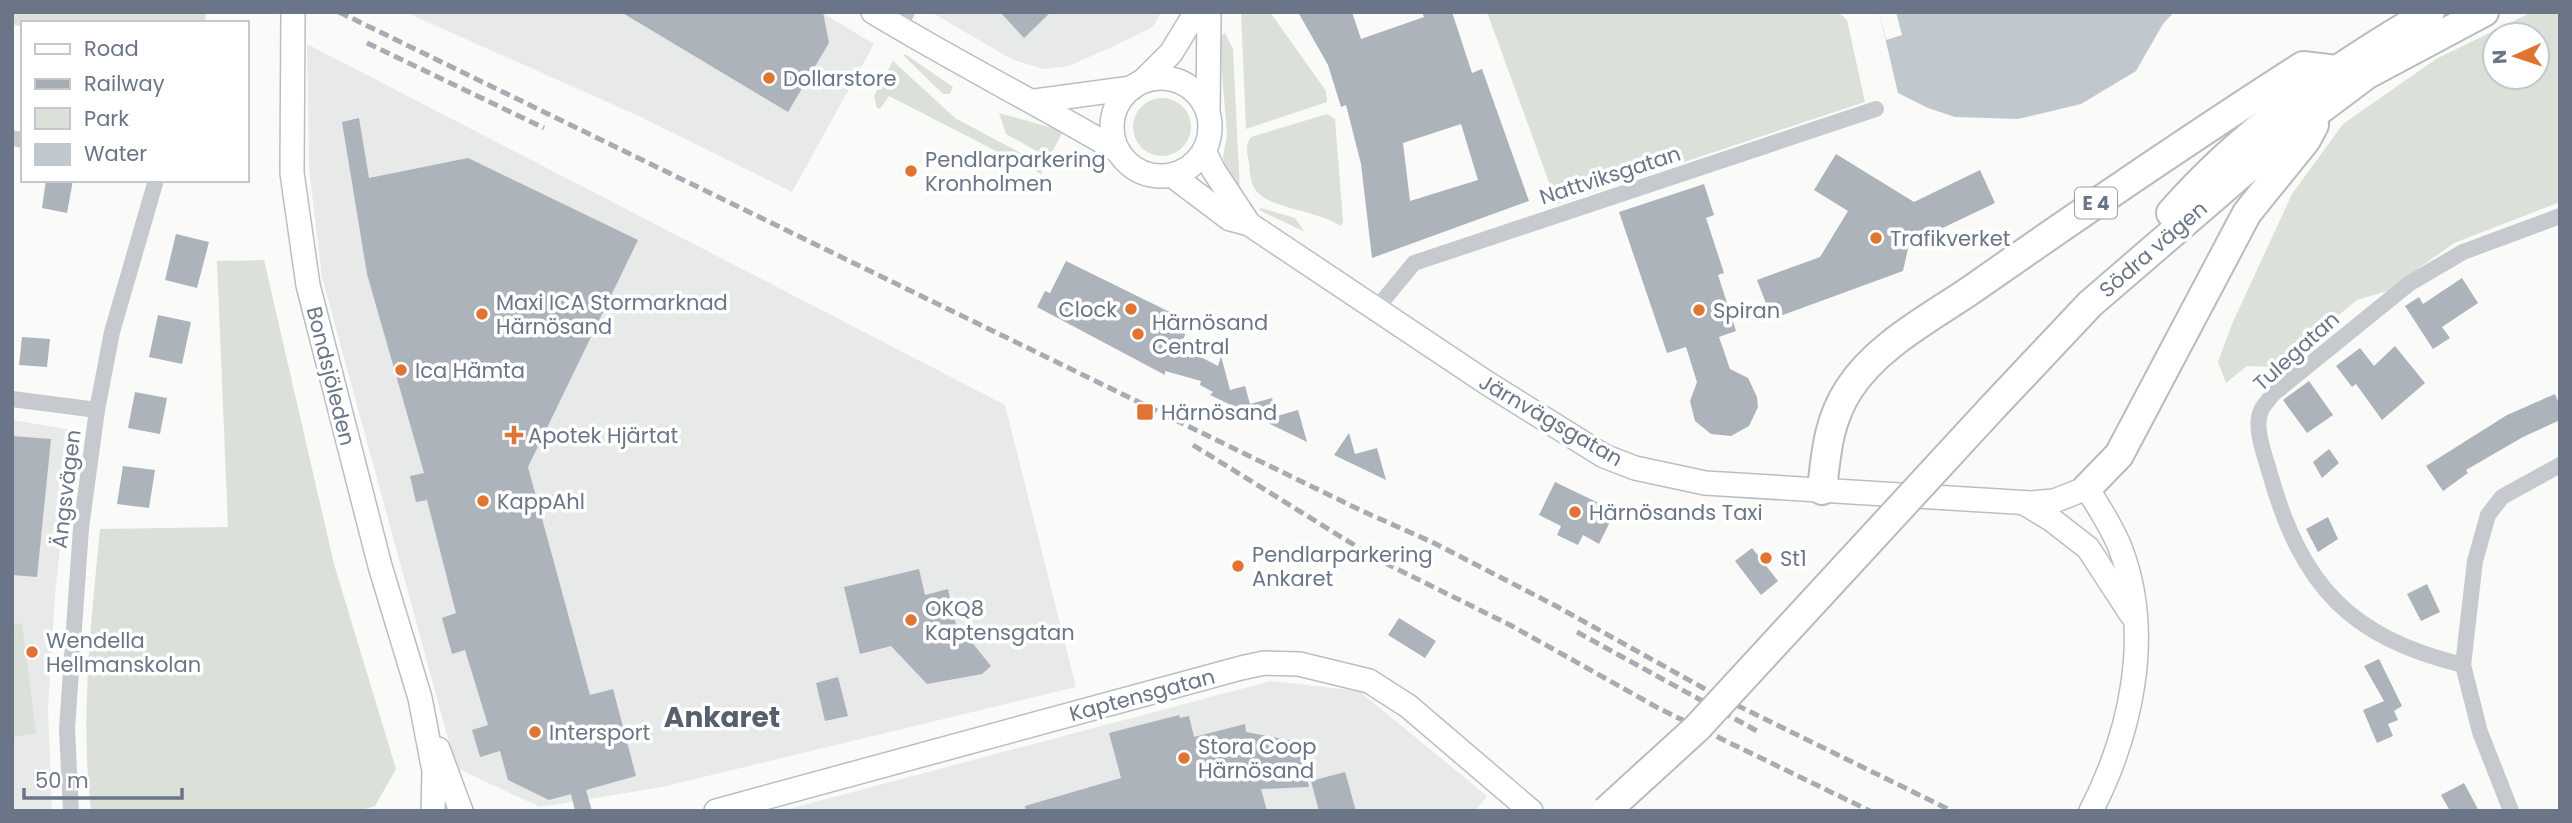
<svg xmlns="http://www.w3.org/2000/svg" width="2572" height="823" viewBox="0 0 2572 823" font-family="Poppins,sans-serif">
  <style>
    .built { fill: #e8e9e9 }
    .green { fill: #dbe1d9; fill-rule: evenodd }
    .water { fill: #c0c8ce }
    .pier { fill: #fafaf8 }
    .building { fill: #adb3ba; fill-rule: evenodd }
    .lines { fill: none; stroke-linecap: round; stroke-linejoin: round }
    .secondary-casing { stroke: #babec4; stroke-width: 26 }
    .trunk-casing { stroke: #b9bbbf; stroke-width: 32 }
    .minor { stroke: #c6c9cd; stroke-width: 16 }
    .secondary { stroke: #fff; stroke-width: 23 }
    .trunk { stroke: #fff; stroke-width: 28 }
    .rail { stroke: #a7abb2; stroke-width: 5; stroke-dasharray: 10 5; stroke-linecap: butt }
    .trunk-bridge-casing { stroke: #b9bbbf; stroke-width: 32; stroke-linecap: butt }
    .trunk-bridge { stroke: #fff; stroke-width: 28 }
    .poi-dot { fill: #e07432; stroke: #fff; stroke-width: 2.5 }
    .labels { text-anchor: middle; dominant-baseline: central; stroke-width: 7; stroke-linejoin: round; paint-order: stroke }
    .shield { fill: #fff; stroke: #979fac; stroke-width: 2 }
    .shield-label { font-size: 19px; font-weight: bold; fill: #6a7688 }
    .poi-label { font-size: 21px; fill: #6a7688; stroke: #fff; text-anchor: start }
    .street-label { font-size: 21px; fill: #6a7688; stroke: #fff }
    .district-label { font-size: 28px; font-weight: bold; fill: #57606d; stroke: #fff }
  </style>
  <rect width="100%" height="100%" fill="#fafaf8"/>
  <g class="built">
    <path d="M405,12H821L874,44L792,192L641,117Z"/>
    <path d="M931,12H1161L1153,27L1114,46L1069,66L1044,69L1013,60Z"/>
    <path d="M307,44L1005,405L1076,687L662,787L540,807L456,768L322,277L309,169Z"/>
    <path d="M12,420L73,430L55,594L48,710L52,811H12Z"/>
    <path d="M1271,681L1359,691L1487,796L1475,811H781Z"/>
  </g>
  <g class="green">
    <path d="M12,12H206L205,23H23V27L12,24Z"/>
    <path d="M1241,12H1270L1326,91L1327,102L1246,129Z"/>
    <path d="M1487,12H1838L1847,20L1865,102L1557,204Z"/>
    <path d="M2532,12H2560V202L2454,243L2387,291L2357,300L2276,367L2247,366L2226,383L2218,362L2232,324L2292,194L2343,124L2436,59ZM2495,35H2537V77H2495Z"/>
    <path d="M1225,33L1233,49L1240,191L1226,170L1223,157L1227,135L1219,36Z"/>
    <path d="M905,54L953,87L950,94H943L903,55Z"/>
    <path d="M893,61L955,118L1045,166L1041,174L889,96L880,109L877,108L874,96Z"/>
    <circle cx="1162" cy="127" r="29"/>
    <path d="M999,113L1063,131L1049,158L1006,134Z"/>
    <path d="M1327,114L1335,119L1343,222L1340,226C1318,210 1267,209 1255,189C1250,182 1250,171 1249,163C1247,153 1245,144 1251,137Z"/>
    <path d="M1261,208L1295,218L1305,232L1259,210Z"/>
    <path d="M264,260L334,564L396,769L375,806L359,811C338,811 210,807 203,811H91C80,717 91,623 100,529L228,527L217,261Z"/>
    <path d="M22,623L36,733L12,737V625Z"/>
  </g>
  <path class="water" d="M1879,12H2174L2163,24L2136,71L2081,104L2018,119L1955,117L1928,108L1898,93Z"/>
  <path class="pier" d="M1879,12H1896L1902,35L1886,40Z"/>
  <g class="building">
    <path d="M621,12H823L829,43L788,112Z"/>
    <path d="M1000,12H1051L1024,38Z"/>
    <path d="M1298,12H1352L1361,39L1424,17L1422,12H1452L1472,73L1482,69L1529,201L1372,258L1361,164L1346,105L1341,107L1328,65ZM1461,124L1478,180L1410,201L1403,143Z"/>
    <path d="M359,118L369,178L468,158L638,240L528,467L590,695L613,689L636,776L586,790L592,811H575L571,794L549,800L508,780L500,751L480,757L472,730L488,725L465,650L452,654L442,618L456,613L427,500L416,502L410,476L424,473L367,274L342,122Z"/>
    <path d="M1836,154L1914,202L1980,170L1995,203L1909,244L1903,271L1772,319L1757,280L1820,257L1848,211L1814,190Z"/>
    <path d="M46,180H73L67,213L42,208Z"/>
    <path d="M1704,184L1714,215L1706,218L1724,273L1718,275L1736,331L1719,337L1730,369L1748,378L1757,397L1758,407L1749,426L1731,436L1711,434L1695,421L1690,401L1697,382L1686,347L1667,353L1619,212Z"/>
    <path d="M176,234L209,242L197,288L165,280Z"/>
    <path d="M1066,261L1188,321L1182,347L1218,366L1221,356L1230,390L1245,386L1250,404L1272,398L1277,416L1298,410L1307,442L1210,395L1213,392L1200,385L1201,381L1165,371V375L1037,307L1045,291L1050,293Z"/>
    <path d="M2462,278L2478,303L2442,327L2450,338L2433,349L2405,306L2419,297L2423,304Z"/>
    <path d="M158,315L191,322L182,364L149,357Z"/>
    <path d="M22,337L50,339L47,367L19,365Z"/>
    <path d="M2395,346L2425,383L2382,420L2356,384L2352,387L2336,366L2360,348L2374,366Z"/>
    <path d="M2309,381L2333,415L2307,433L2283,400Z"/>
    <path d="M135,392L167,398L160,434L128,428Z"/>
    <path d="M2555,394L2560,406V420L2523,437L2466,470L2468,473L2443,491L2426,466L2507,415Z"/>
    <path d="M1349,433L1355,454L1377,448L1386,480L1334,455Z"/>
    <path d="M12,436L51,439L37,577L12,575Z"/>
    <path d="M2329,449L2339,463L2322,478L2313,462Z"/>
    <path d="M123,466L155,470L149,508L117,504Z"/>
    <path d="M1555,482L1611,509L1608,516L1612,518L1599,544L1583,535L1578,545L1557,535L1561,526L1539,515Z"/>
    <path d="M2328,517L2338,539L2318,552L2306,529Z"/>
    <path d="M1752,548L1778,581L1761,595L1735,561Z"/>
    <path d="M919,569L925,595L948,589L960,643L970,640L991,666L982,674L927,684L891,646L860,654L844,587Z"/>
    <path d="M2427,584L2440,612L2421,621L2407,594Z"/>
    <path d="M1399,618L1436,641L1425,658L1388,635Z"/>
    <path d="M2379,659L2402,706L2394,711L2398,720L2388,724L2393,736L2377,743L2363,710L2384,701L2364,666Z"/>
    <path d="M838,677L848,716L825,721L816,683Z"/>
    <path d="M1179,715L1180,718L1189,716L1194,737L1245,724L1246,732L1298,742L1309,787L1261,789L1267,811H1026L1025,806L1121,778L1109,733Z"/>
    <path d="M1345,772L1356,811H1319L1311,781Z"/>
    <path d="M2464,783L2479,811H2450L2441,795Z"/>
  </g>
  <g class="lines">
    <defs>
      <g id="secondary">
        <path d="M293,12L292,173L308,285L380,566L420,698L434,771L433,811"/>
        <path d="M873,12C954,61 1037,103 1118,151"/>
        <circle cx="1161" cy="127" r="49"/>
        <path d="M1144,80L1171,53L1196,12"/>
        <path d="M1035,101L1132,88"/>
        <path d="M1208,110L1209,12"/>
        <path d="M1204,151L1214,171L1249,224"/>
        <path d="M1173,176L1230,219L1249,224L1487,383L1604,456L1635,468L1705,483L2031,503L2054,501L2087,488C2099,508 2113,528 2121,550C2153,635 2131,733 2091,811"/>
        <path d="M2024,503L2052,520L2088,548L2131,614"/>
        <path d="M438,749L461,811"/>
        <path d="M716,811L1241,668L1264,663L1299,664L1369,681L1408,706L1531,811"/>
      </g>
      <g id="trunk">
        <path d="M2171,213C2243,130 2335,68 2430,12"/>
        <path d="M1992,408L2090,304L2286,135L2366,75L2484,12"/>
        <path d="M2087,488L2119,455L2247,213L2306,140L2314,125"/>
        <path d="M1822,490C1826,454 1828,421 1849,389C1878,343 1938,314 1981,283C2087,209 2194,136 2303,66L2336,70"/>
      </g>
    </defs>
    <use href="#secondary" class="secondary-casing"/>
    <use href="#trunk" class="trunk-casing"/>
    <g class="minor">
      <path d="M898,27L907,12"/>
      <path d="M12,138L23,140"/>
      <path d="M1376,309L1414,263L1876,109"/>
      <path d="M12,399L97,410"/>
      <path d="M2463,665C2349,637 2302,586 2270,474C2266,458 2253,428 2261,411C2263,405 2270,399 2273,394L2410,283L2463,252L2560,216"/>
      <path d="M71,811L67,729L81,528L97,410L112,332L156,180"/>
      <path d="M2511,811L2480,732L2463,665L2475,561L2488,515L2502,497L2560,465"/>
    </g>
    <use href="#secondary" class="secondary"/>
    <use href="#trunk" class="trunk"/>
    <g class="rail">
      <path d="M339,12L1360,510L1434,543L1556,606L1714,694L1952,811"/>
      <path d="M367,43L544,128"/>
      <path d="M1193,445L1375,558L1512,626L1660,709L1870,811"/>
      <path d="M1577,632L1757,731"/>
    </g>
    <defs>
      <path id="trunk-bridge" d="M1606,811L1697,728L1992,408"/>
    </defs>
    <use href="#trunk-bridge" class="trunk-bridge-casing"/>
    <use href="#trunk-bridge" class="trunk-bridge"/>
  </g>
  <g class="poi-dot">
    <circle cx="769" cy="78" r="7"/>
    <circle cx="911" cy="171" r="7"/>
    <circle cx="1876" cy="238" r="7"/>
    <circle cx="1131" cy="309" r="7"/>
    <circle cx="1699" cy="310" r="7"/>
    <circle cx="482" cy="314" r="7"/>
    <circle cx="1138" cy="334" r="7"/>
    <circle cx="401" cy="370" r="7"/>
    <rect x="1136" y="403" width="18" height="18" rx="3.5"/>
    <path d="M510.5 424.5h7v7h7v7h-7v7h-7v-7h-7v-7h7z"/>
    <circle cx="483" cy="501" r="7"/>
    <circle cx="1575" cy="512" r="7"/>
    <circle cx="1766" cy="558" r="7"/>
    <circle cx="1238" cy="566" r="7"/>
    <circle cx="911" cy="620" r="7"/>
    <circle cx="32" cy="652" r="7"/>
    <circle cx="535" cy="732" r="7"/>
    <circle cx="1184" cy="758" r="7"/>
  </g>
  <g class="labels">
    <rect class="shield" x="2075" y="187.5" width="42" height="31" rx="5"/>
    <g class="shield-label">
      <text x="2096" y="203">E 4</text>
    </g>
    <g class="poi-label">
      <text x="783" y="78">Dollarstore</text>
      <text x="925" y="159">Pendlarparkering<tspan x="925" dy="24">Kronholmen</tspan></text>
      <text x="1890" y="238">Trafikverket</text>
      <text x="496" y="302">Maxi ICA Stormarknad<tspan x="496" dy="24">Härnösand</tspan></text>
      <text x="1117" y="309" text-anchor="end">Clock</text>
      <text x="1713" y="310">Spiran</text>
      <text x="1152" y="322">Härnösand<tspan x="1152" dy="24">Central</tspan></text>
      <text x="415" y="370">Ica Hämta</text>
      <text x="1161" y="412">Härnösand</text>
      <text x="528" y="435">Apotek Hjärtat</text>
      <text x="497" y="501">KappAhl</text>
      <text x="1589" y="512">Härnösands Taxi</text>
      <text x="1252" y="554">Pendlarparkering<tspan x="1252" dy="24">Ankaret</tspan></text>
      <text x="1780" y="558">St1</text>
      <text x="925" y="608">OKQ8<tspan x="925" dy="24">Kaptensgatan</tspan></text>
      <text x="46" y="640">Wendella<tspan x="46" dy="24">Hellmanskolan</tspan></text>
      <text x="549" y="732">Intersport</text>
      <text x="1198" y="746">Stora Coop<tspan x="1198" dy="24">Härnösand</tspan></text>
    </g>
    <g class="street-label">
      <text transform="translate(1610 175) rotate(-18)">Nattviksgatan</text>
      <text transform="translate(2153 249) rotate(-41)">Södra vägen</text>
      <text transform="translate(2296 351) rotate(-42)">Tulegatan</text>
      <text transform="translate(331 376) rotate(76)">Bondsjöleden</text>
      <text transform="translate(1551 420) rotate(30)">Järnvägsgatan</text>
      <text transform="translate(66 489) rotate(-83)">Ängsvägen</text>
      <text transform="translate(1142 695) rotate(-15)">Kaptensgatan</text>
    </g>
    <g class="district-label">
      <text x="722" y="717">Ankaret</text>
    </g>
  </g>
  <rect width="2572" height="823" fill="none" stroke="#6a7688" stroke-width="28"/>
  <rect x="21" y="21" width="228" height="161" fill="#ffffff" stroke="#c3c8cf" stroke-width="2"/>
  <rect x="35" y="44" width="35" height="10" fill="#ffffff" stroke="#c3c8cf" stroke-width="2"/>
  <text x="84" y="56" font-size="21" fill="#6a7688">Road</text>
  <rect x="35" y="79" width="35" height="10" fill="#a7abb2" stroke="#c3c8cf" stroke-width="2"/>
  <text x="84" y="91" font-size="21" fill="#6a7688">Railway</text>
  <rect x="35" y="108" width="35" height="21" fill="#dbe1d9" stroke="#c3c8cf" stroke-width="2"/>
  <text x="84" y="126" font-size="21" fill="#6a7688">Park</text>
  <rect x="35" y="144" width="35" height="21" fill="#c0c8ce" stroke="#c3c8cf" stroke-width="2"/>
  <text x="84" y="161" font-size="21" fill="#6a7688">Water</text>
  <g transform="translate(2516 56) rotate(267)"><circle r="33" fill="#ffffff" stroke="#c3c8cf" stroke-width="2"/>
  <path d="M0-5L12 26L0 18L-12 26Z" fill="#e07432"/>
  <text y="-10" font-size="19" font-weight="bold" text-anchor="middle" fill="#6a7688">N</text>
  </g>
  <path d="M24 788v10h158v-10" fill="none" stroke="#6a7688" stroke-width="3.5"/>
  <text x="35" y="788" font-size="21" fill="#6a7688" stroke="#ffffff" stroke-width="5" paint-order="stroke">50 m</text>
</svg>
